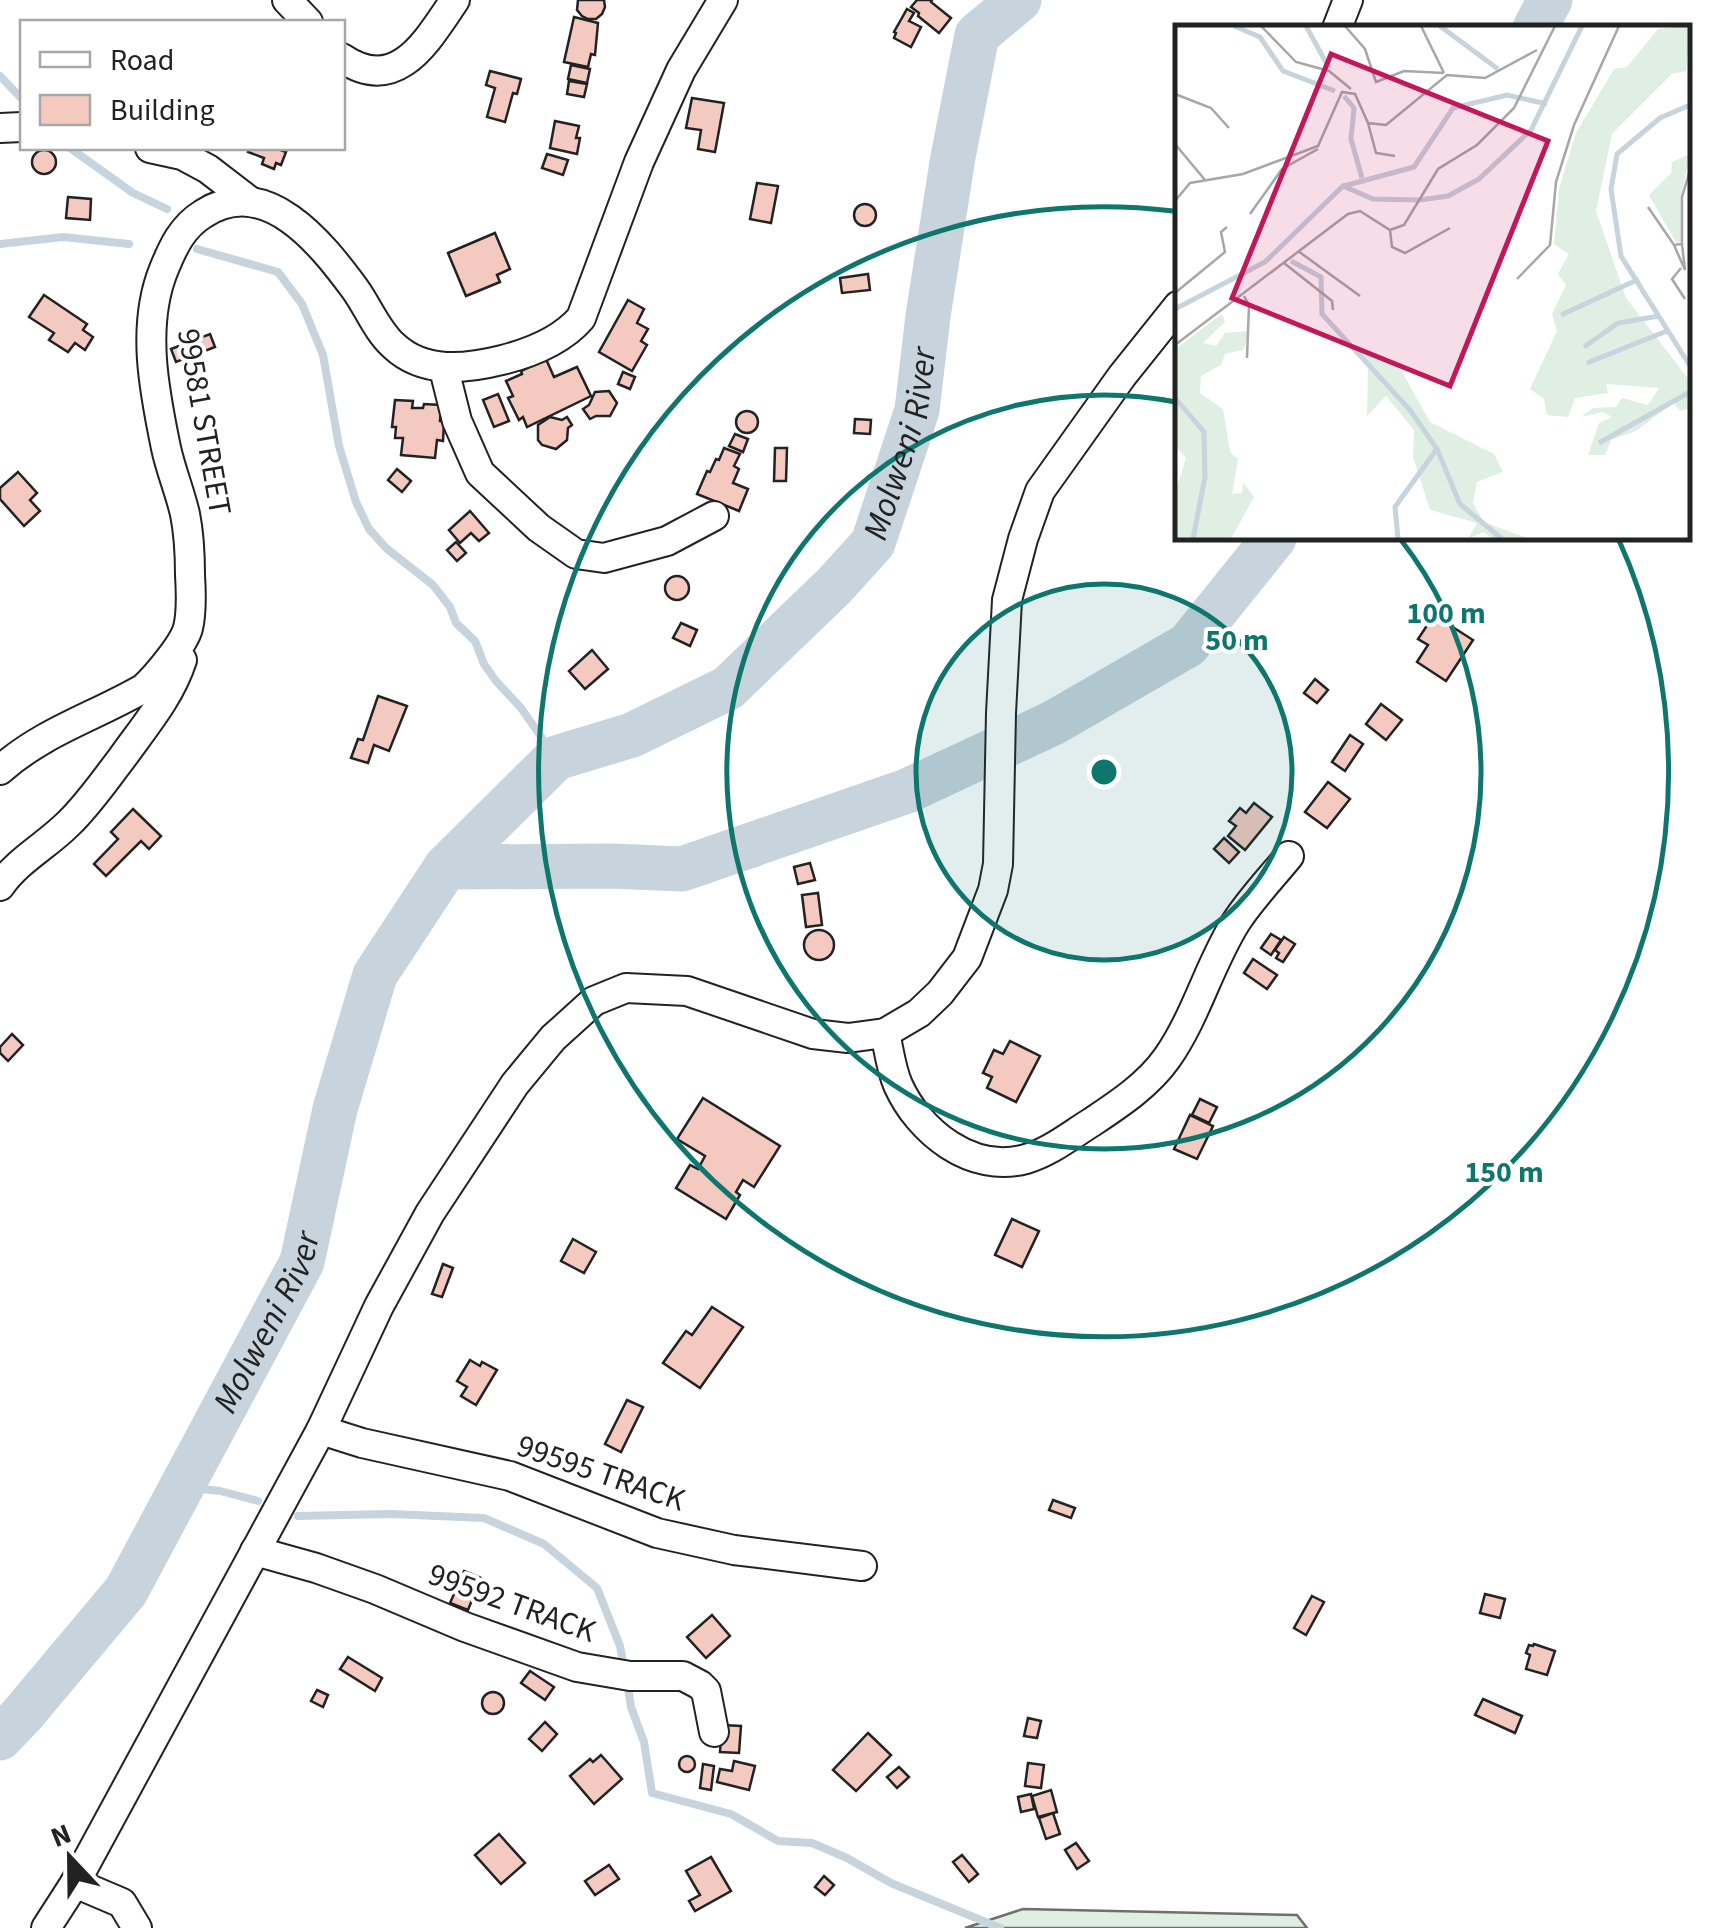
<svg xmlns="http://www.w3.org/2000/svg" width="1715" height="1928" viewBox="0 0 1715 1928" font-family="'Source Sans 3',sans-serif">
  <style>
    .green { fill: #e0efe3; stroke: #6f6f6f; stroke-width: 2.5 }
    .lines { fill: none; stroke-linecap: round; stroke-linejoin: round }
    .stream { stroke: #c7d3dd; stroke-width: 8 }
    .river { stroke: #c7d3dd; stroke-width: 45 }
    .building { fill: #f3c9c0; stroke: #222; stroke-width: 2.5 }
    .minor-casing { stroke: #222; stroke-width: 32 }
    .minor { stroke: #fff; stroke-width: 28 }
    .ring { fill: none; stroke: #0f766e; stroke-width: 5 }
    .labels { text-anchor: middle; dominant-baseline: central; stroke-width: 8; stroke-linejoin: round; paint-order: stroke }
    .street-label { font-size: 32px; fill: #222; stroke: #fff }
    .water-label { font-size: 35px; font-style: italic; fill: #222; stroke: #fff }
    .inset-river { fill: none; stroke: #c7d3dd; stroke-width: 5 }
    .inset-road { fill: none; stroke: #a7a7a7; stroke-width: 2.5 }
    .view { fill: #c2185b; fill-opacity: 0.15; stroke: #c2185b; stroke-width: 5 }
    .inset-edge { fill: none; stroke: #222; stroke-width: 5 }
    .centre { fill: #0f766e; stroke: #fff; stroke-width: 5 }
    .ring-label { font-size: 30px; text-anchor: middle; font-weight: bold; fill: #0f766e; stroke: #fff; stroke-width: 8; stroke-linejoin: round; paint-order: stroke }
  </style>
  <rect width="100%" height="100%" fill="#fff"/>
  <path class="green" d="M1023,1909L1297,1915L1307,1928H965Z"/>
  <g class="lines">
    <g class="stream">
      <path d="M0,76L22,99"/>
      <path d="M70,148L133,193L167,209"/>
      <path d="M0,244L63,237L129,244"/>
      <path d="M197,249L278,272L302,304L323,355L339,446L356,502L369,529L386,548L433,585L450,607L456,623L475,641L484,664L496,681L521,708L556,758"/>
      <path d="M182,1487L220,1491L258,1501"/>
      <path d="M298,1516L391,1514L484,1518L544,1544L597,1588L620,1646L624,1668"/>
      <path d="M627,1682L631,1707L644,1742L652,1793L731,1814L778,1841L812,1843L847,1858L891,1883L1000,1928"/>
    </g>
    <g class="river">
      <path d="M1535,28L1550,0"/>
      <path id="s1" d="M446,867L556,758L632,735L728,688L834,586L873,543L917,410L928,316L953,157L977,35L1019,0"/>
      <path id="s2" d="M0,1738L22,1715L126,1591L302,1262L335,1109L375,975L446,867L612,866L682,869L907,791L1053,723L1188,645L1274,538"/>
    </g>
  </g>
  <g class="building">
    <path d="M578,0H604L605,7L602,14L596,19H588L582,16L577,10Z"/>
    <path d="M917,0H932L931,2L951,18L939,33L918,16L919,13L911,7Z"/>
    <path d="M907,9L914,13L909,21L921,27L911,47L894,38L896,33L894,32Z"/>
    <path d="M574,17L598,23L595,55L591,54L588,67L564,62Z"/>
    <path d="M571,65L590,69L587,83L568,79Z"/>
    <path d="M490,71L521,79L517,94L513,93L505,122L487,117L495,88L486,85Z"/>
    <path d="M569,81L587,84L584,97L567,94Z"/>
    <path d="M692,98L724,103L715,152L698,149L701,130L686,128Z"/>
    <path d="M555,121L579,126L576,138H580L577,154L550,148Z"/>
    <path d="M249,148H275L286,152L281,165L276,163L274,169L262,164L264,158L248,152Z"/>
    <circle cx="44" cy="162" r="12"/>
    <path d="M547,154L568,160L563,175L542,168Z"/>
    <path d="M757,183L778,186L771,223L750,219Z"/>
    <path d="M68,197L91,199L90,220L66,218Z"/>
    <circle cx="865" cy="215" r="11"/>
    <path d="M495,233L510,269L497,275L500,282L466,296L448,253Z"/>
    <path d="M868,274L870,290L842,293L840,278Z"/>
    <path d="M44,295L87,324L83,330L93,337L85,350L75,343L68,352L49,340L54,333L29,317Z"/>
    <path d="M628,300L644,309L637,323L648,329L641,341L647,345L632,371L599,352Z"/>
    <path d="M210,334L215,347L176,362L171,349Z"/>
    <path d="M546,359L554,377L577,367L591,396L527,427L523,417L519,420L508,398L513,396L506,381L522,374L521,371Z"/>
    <path d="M623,372L635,377L630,389L618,384Z"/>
    <path d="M609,391L617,403L610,416H596L590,419L583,409L589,405L595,392Z"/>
    <path d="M498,394L509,421L494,427L483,400Z"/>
    <path d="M395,400L413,401L412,408H423L424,404L441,405L440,421L444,422L443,441L437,440L435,458L401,455L403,438H395L396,427H392Z"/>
    <circle cx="747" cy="422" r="11"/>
    <path d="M550,417L562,420L567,417L572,425L568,428L567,440L556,449L542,445L538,440V425Z"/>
    <path d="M855,419L871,420L870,434L854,433Z"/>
    <path d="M735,434L748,439L743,452L729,446Z"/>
    <path d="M724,448L740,454L734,466L739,469L733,483L748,489L739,511L697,494L707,471L710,472L716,459L719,460Z"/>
    <path d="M775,448H787L786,481H774Z"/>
    <path d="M397,469L411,481L402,492L388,480Z"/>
    <path d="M18,472L37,493L30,500L40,511L24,526L0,499V488Z"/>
    <path d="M470,511L489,533L479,541L471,533L460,543L449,530Z"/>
    <path d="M456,542L466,553L457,561L447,550Z"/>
    <circle cx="677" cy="588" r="12"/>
    <path d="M1434,615L1473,640L1446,681L1417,662L1428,645L1418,639Z"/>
    <path d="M681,623L697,630L690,646L673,638Z"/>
    <path d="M592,650L608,669L585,689L569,671Z"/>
    <path d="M1315,679L1328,690L1317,703L1304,693Z"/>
    <path d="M378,696L407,706L389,751L374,745L368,763L351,758L358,739L363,740Z"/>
    <path d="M1381,704L1402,720L1386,740L1366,724Z"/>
    <path d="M1350,735L1363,744L1345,771L1332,762Z"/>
    <path d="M1328,782L1350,799L1327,828L1305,812Z"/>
    <path d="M1254,803L1272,817L1245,850L1228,836L1236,826L1229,821L1240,808L1246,813Z"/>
    <path d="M133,809L161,836L149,849L141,841L106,876L94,864L118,839L111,832Z"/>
    <path d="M1224,838L1239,852L1229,863L1214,849Z"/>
    <path d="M810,863L815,880L798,884L794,867Z"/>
    <path d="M818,893L822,925L806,927L802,895Z"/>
    <circle cx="819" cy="945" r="15"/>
    <path d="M1271,934L1281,940L1271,955L1261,948Z"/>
    <path d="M1284,937L1295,944L1283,962L1276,958L1279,953L1275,950Z"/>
    <path d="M1253,959L1277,975L1267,989L1244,973Z"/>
    <path d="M12,1034L23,1045L8,1061L0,1053V1047Z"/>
    <path d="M1010,1041L1040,1056L1016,1102L987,1088L992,1077L983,1073L994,1050L1003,1054Z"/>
    <path d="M703,1098L780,1146L754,1187L743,1180L736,1192L740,1195L726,1219L676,1188L690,1165L698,1169L705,1156L677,1139Z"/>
    <path d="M1200,1099L1217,1107L1209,1123L1192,1115Z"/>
    <path d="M1190,1115L1213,1126L1197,1159L1174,1149Z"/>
    <path d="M1012,1219L1039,1231L1022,1267L995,1255Z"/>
    <path d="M573,1239L596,1252L584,1273L561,1261Z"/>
    <path d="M443,1264L453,1268L442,1297L432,1294Z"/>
    <path d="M712,1307L743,1327L700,1388L663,1363L686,1331L692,1335Z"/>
    <path d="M470,1360L480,1366L482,1362L497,1370L476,1405L461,1396L467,1387L457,1381Z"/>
    <path d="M627,1400L643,1407L621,1452L605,1444Z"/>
    <path d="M1053,1500L1075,1508L1071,1518L1049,1510Z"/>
    <path d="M464,1571L481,1578L477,1588L486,1592L480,1604L472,1600L468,1610L450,1603Z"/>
    <path d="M1485,1594L1505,1599L1500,1618L1480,1613Z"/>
    <path d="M1312,1596L1324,1602L1306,1635L1294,1628Z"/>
    <path d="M712,1615L730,1636L706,1658L687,1637Z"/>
    <path d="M1534,1644L1555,1651L1547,1675L1526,1669L1530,1655L1526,1653L1529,1645L1533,1646Z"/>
    <path d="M348,1657L382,1678L375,1691L340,1669Z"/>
    <path d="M530,1671L554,1687L545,1700L521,1683Z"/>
    <path d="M317,1690L328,1695L323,1707L311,1701Z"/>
    <circle cx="493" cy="1703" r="11"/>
    <path d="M1483,1699L1522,1716L1515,1733L1475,1715Z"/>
    <path d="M1028,1718L1041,1721L1037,1738L1024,1736Z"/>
    <path d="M545,1722L557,1734L542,1751L529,1739Z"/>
    <path d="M722,1725L741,1726L739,1753L720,1752Z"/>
    <path d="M868,1733L891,1755L856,1791L833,1770Z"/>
    <path d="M601,1755L622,1779L594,1804L570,1776L590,1759L593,1762Z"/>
    <circle cx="687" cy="1764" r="8"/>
    <path d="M734,1761L755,1766L749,1790L717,1782L720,1769L732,1771Z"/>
    <path d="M1028,1763L1044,1765L1041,1788L1025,1786Z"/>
    <path d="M703,1764L714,1766L711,1790L700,1788Z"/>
    <path d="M899,1767L909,1777L897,1788L887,1777Z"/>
    <path d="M1051,1790L1057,1812L1038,1817L1032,1796Z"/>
    <path d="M1031,1794L1034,1809L1021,1812L1018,1797Z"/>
    <path d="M1053,1813L1060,1834L1046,1839L1039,1818Z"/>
    <path d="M499,1834L525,1863L501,1884L475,1855Z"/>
    <path d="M1076,1843L1089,1861L1077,1869L1065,1850Z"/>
    <path d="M962,1855L978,1874L969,1882L953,1862Z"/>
    <path d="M711,1857L731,1891L695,1911L689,1901L700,1895L686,1871Z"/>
    <path d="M609,1865L619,1879L595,1895L585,1881Z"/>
    <path d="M824,1876L834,1885L825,1895L815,1887Z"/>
  </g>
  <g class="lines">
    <defs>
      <g id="minor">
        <path d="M287,0L308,22"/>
        <path d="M1337,28L1348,0"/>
        <path d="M342,58C398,96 428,39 455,0"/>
        <path d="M0,128L22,127"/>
        <path d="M150,148L182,155L208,169L251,202"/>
        <path d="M444,369L457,421L480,473L539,528L576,554L604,558L667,541L714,516"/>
        <path d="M0,770C44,731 94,717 144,688C156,677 184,644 188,628C192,612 191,591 190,575C190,555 189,534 185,514C180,492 171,471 166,448C154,390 141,325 164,269C173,247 182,227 203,214C266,173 321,243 355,289C368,307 377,331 394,346C424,374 466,369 502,360C530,353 562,340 581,318L639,162L681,70L723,0"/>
        <path d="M0,886C18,860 46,846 68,824C88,805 105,780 122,758C144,727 170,697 182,660"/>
        <path d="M885,1033C889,1050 891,1069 898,1085C919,1132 972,1174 1026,1159C1050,1152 1071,1135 1092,1122C1119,1104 1148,1085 1167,1058C1196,1017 1209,965 1236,922C1251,899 1271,878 1289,856"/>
        <path d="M321,1430L362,1443L510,1476L657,1533L734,1550L862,1566"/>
        <path d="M255,1551L316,1568L375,1589L465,1627L577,1667L630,1676H683L700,1685L706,1691L714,1732"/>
        <path d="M75,1883L122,1903L137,1928"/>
        <path d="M46,1928L75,1883L321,1430L379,1306L430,1213L515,1084L553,1038L594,1001L626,988L687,991L813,1034L848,1038L885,1033L919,1013L940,993L967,958L993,890L998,864L1001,713L1007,600L1023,539L1040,491L1122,376L1178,306"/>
      </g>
    </defs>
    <use href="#minor" class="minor-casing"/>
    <use href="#minor" class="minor"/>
  </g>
  <circle cx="1104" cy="772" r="188" fill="#0f766e" fill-opacity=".12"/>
  <g class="ring">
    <circle cx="1104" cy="772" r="188"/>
    <path d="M1401 540A377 377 0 1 1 1176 402"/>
    <path d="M1618 538A565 565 0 1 1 1173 211"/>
  </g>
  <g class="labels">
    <g class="street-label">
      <text transform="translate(204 422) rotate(80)">99581 STREET</text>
      <text transform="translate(601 1473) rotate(19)">99595 TRACK</text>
      <text transform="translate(512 1603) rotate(20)">99592 TRACK</text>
    </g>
    <g class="water-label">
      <text stroke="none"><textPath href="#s1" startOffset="650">Molweni River</textPath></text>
      <text stroke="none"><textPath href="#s2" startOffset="498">Molweni River</textPath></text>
    </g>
  </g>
  <g transform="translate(1175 25)">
    <rect width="515" height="515" fill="#fff"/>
    <path d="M515,1L511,46L497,49L437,109L421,186L451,273L515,356V383L506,386L498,378L461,406L436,415L430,430H413L424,398L437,392L428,387L406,392L418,383L441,382L447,373L473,380L484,363L431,359L433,368L400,373L393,392L372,390L369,374L355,364L382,306L377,289L391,260L383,249L394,229L379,219L384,164L401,108L439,44L452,42L483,4ZM515,129L506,171L507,216L502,219L474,170L496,148L497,137ZM47,289L50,297L28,318L41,321L50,308L72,306V315L68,325L50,329L46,340L26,351L25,368L48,384L55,427L63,434L57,469L67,468L68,457L79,472L56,514H0V468L11,433L0,421V324ZM177,322L222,338L255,397L319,429L328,447L302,457L298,478L309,497L354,514H318L308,507L293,514L302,498L255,485L238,432L239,405L211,371L192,391L193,339Z" fill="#e0efe3"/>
    <path class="inset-river" d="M59,1L85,12L108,46L160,66M131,1L154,43M265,1L323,44M169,71L179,83L176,114L187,153M515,80L485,93L442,129L436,164L446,231L515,341M169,161L239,142L278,83L332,70L372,79M116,236L146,252L147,289L235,385L262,424L285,479L327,514M0,284L90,237L168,161L198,174L245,175L273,171L304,154L356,105L407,1M386,290L464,254M409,322L443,298L484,291M412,338L492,306M0,373L29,407L30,452L18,514M424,418L515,367M223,514L220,482L261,425"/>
    <path class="inset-road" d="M86,1L121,37L154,46L176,64M170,1L190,24L201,57L229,46L269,48M246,1L269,48M0,69L36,83L54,103M193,98L201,128L220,131M0,119L30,155M0,176L15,158L68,149L143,121L167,67L180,69L193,98L211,100L272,50L310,53L362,25M473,182L499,220L507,219V172L515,145M75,189L107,144L143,124M215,205L217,222L230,228L275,203M499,220L510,245L507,220M123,226L185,271M109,238L157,276L158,285M506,243L497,254L510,274M342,254L375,220L381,157L399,100L444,1M0,268L50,227L46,207L52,202M69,271L74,280L72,333M0,320L173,189L185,186L215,205L229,200L263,144L302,120L339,83L380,1"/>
    <path class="view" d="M156,29L373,116L275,361L57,273Z"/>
    <rect width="515" height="515" class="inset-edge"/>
  </g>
  <circle cx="1104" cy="772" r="15" class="centre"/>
  <g class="ring-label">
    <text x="1446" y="623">100 m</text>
    <text x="1237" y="650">50 m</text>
    <text x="1504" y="1182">150 m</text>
  </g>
  <rect x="20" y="20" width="325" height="130" fill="#ffffff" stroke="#a7a7a7" stroke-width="2.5"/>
  <rect x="40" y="52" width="50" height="15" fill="#ffffff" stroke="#a7a7a7" stroke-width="2.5"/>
  <text x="110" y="70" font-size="30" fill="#222222">Road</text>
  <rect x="40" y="95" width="50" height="30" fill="#f3c9c0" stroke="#a7a7a7" stroke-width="2.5"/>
  <text x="110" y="120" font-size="30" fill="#222222">Building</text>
  <g transform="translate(70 1858) rotate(338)" stroke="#ffffff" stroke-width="8" paint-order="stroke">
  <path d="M0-8L18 38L0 25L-18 38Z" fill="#222222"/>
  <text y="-15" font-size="28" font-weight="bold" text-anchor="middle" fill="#222222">N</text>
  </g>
</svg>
